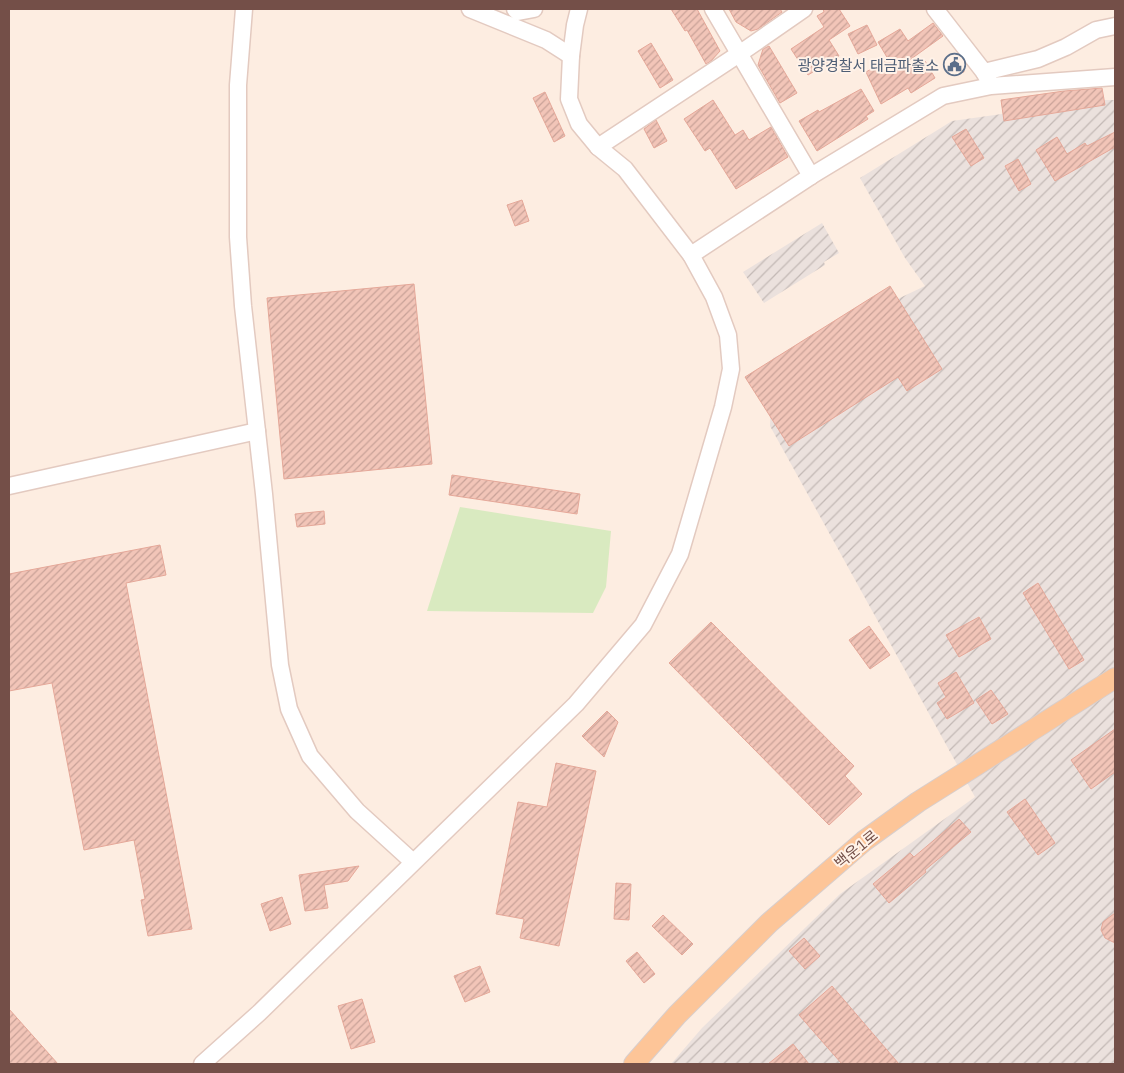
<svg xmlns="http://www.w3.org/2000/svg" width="1124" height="1073" viewBox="0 0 1124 1073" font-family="'IBM Plex Sans','Noto Sans KR',sans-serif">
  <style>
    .industrial { fill: url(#industrial-furrows) }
    .grass { fill: #d9eac0 }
    .building { fill: url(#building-hatch); stroke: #e5a899 }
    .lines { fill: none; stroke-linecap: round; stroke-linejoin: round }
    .minor-casing { stroke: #e3cac0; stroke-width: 19 }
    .major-casing { stroke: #d8cecc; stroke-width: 22 }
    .minor { stroke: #fff; stroke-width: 16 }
    .major { stroke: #fdc598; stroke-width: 20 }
    .labels { text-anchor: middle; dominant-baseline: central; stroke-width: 4; stroke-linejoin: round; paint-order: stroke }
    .service-label { font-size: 15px; fill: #4e5e75; stroke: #fff2e8; text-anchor: end }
    .street-label { font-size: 15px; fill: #744f48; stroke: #fff2e8 }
  </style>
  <defs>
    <pattern id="industrial-furrows" width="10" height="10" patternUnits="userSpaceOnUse" patternTransform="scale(1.25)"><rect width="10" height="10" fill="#ebe1dd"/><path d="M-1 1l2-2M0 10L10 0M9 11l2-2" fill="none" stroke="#c3b9b5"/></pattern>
    <pattern id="building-hatch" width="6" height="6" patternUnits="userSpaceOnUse" patternTransform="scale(1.25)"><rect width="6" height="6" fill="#f2c5b8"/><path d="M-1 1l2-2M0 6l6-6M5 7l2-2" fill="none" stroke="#c9a298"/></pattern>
  </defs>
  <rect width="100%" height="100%" fill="#fdede1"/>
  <g class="industrial">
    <path d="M1102,100H1115V1064H671L702,1028L840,894L975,797L770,426L773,358L925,286L905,258L860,178L952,121Z"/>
    <path d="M822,223L839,253L824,262L825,265L764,303L743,272Z"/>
  </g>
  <path class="grass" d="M460,507L611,531L606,587L593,613L427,611Z"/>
  <g class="building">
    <path d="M671,9H697L720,51L711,61L706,64L687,30L685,31Z"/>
    <path d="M729,9H780L782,12L758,29L751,31L736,22Z"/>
    <path d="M823,9H839L850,26L829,40L839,56L808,75L791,49L824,27L817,16L824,12Z"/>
    <path d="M933,23L943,36L904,64L925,61L935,78L911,93L908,88L881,104L866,72L888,59L878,42L900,29L908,41Z"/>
    <path d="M867,25L877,45L858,54L848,34Z"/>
    <path d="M651,43L673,80L660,88L638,51Z"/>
    <path d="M769,46L797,93L780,103L758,65L763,49Z"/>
    <path d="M959,56L962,60L964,72L949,74L946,58Z"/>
    <path d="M1102,88L1105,105L1004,121L1001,100L1064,91Z"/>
    <path d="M861,89L874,111L866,116L868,119L817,151L799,121L818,110L819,112Z"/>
    <path d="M545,92L565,136L554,142L533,98Z"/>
    <path d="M713,100L735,135L743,130L749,140L771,127L788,157L736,189L710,148L705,151L684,119Z"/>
    <path d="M656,120L667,141L654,148L644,129Z"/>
    <path d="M966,129L984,158L971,166L952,137Z"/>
    <path d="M1115,132V147L1055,181L1036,150L1057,137L1067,154L1085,143L1087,146Z"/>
    <path d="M1018,159L1031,184L1019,191L1005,166Z"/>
    <path d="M522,200L529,221L515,226L507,205Z"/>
    <path d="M414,284L432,464L284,479L267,298Z"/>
    <path d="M890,286L942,369L907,391L898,377L789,446L745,377Z"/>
    <path d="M452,475L580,494L577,514L449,495Z"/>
    <path d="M324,511L325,524L297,527L295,514Z"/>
    <path d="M160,545L166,575L126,583L192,929L148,936L141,900L145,899L134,840L84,850L52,683L9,691V574Z"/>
    <path d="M1038,583L1084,660L1069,669L1023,593Z"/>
    <path d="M979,617L991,639L959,657L946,635Z"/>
    <path d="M711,622L854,766L845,776L862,794L829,825L669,663Z"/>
    <path d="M869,626L890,655L870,669L849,640Z"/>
    <path d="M956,672L974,703L947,719L937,703L946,697L938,683Z"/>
    <path d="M991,690L1008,714L992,724L976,700Z"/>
    <path d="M607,711L618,722L604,757L582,736Z"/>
    <path d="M1115,729V772L1091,789L1071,760Z"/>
    <path d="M556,763L596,771L559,946L520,938L524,919L496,914L518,802L547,807Z"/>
    <path d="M1025,799L1055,843L1038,855L1007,812Z"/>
    <path d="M959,819L971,832L925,870L926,872L889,903L873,884L910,853L914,857Z"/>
    <path d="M359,866L348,881L324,885L328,908L305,911L299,875Z"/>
    <path d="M616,883L631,884L629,920L614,919Z"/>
    <path d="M282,897L291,924L270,931L261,904Z"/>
    <path d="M1115,913V943L1105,938L1101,930L1103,922Z"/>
    <path d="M663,915L693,944L682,955L652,926Z"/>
    <path d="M804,938L820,956L805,969L789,951Z"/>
    <path d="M637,952L655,974L644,983L626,961Z"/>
    <path d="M480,966L490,992L465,1002L454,976Z"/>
    <path d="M832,986L899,1064H842L799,1015Z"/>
    <path d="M362,999L375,1042L351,1049L338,1006Z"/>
    <path d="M9,1009L58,1064H9Z"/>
    <path d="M793,1044L809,1064H768Z"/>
  </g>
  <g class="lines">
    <defs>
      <g id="minor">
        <path d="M244,9L238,85V237L243,306L264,494L280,665L289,709L310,756L357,811L413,862"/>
        <path d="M470,9L546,40L571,56"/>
        <path d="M515,9L518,12L534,9"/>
        <path d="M579,9L575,25L571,56L569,99L579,124L598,147L625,169L691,255"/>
        <path d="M713,9L811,176"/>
        <path d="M935,9L984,72L989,81"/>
        <path d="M984,72L1038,59L1066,47L1096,30L1115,26"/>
        <path d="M598,147L739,54L804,9"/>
        <path d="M9,486L257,431"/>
        <path d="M202,1064L259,1013L576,704L643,625L680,554L723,407L731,369L728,335L714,297L691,255L811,176L943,96L991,86L1115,77"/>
      </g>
      <path id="major" d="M634,1064L677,1015L769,923L864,841L918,802L1115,678"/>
    </defs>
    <use href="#minor" class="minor-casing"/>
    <use href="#major" class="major-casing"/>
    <use href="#minor" class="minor"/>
    <use href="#major" class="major"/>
  </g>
  <defs>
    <symbol id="civic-ring" viewBox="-11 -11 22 22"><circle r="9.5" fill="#fff2e8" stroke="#5c6f8a" stroke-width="1.5"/><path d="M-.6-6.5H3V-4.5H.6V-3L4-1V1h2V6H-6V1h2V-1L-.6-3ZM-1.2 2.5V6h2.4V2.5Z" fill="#5c6f8a"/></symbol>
  </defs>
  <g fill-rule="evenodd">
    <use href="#civic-ring" x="942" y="52" width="25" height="25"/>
  </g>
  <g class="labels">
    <g class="service-label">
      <text x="939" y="65">광양경찰서 태금파출소</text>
    </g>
    <g class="street-label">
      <text transform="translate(856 849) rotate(-39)">백운1로</text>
    </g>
  </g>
  <rect width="1124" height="1073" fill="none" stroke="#744f48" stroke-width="20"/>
</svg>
